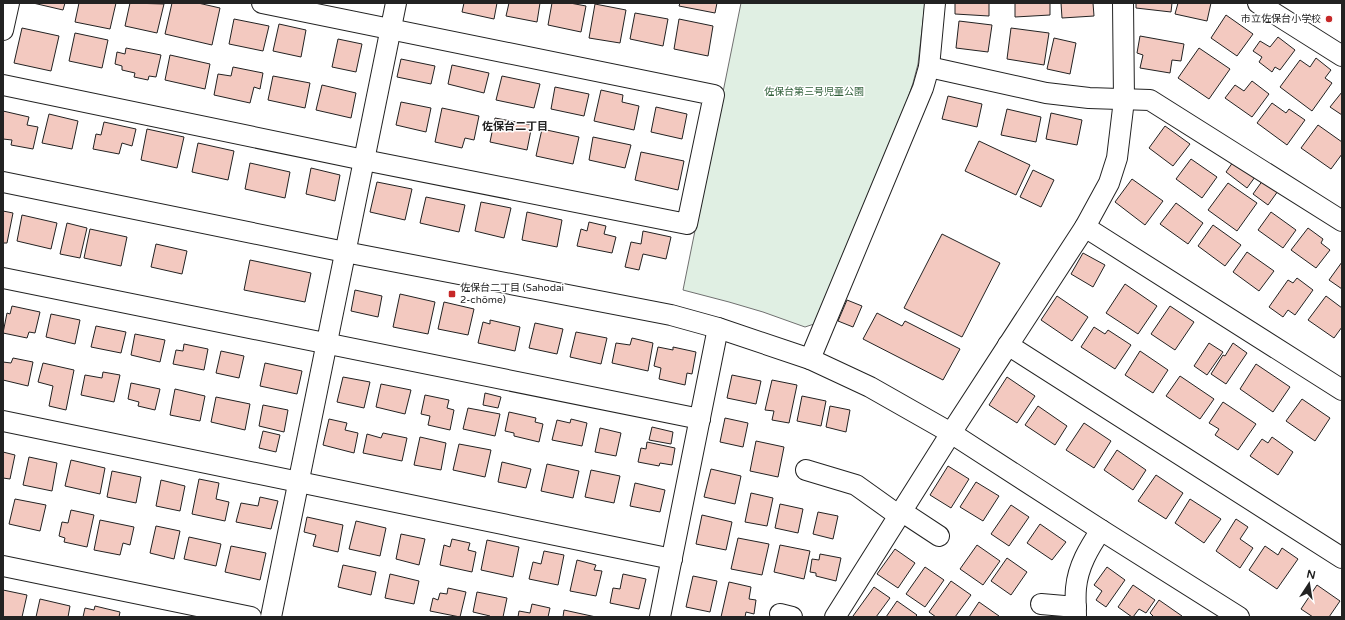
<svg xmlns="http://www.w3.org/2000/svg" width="1345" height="620" viewBox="0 0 1345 620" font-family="'Varela Round','Noto Sans JP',sans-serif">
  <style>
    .green { fill: #e0efe3; stroke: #6f6f6f }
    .building { fill: #f3c9c0; stroke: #222 }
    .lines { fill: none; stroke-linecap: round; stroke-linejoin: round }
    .minor-casing { stroke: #222; stroke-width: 22 }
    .minor { stroke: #fff; stroke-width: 20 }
    .poi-dot { fill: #c62828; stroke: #fff; stroke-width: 1.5 }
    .labels { text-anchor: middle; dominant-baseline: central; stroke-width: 3; stroke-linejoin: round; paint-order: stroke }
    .poi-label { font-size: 10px; fill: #222; stroke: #fff; text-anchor: end }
    .park-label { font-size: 10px; fill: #2f5e38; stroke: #fff }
    .neighbourhood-label { font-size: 11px; font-weight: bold; fill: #222; stroke: #fff }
  </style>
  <rect width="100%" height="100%" fill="#fff"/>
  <path class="green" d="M741,3H925L918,64L913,83L904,110L814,324L805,327L763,312L729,302L683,290Z"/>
  <g class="building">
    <path d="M33,3H65L63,10Z"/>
    <path d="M79,3H116L110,29L75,22Z"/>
    <path d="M130,3L164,4L157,33L125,26Z"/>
    <path d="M172,3H198L220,8L212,45L165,34Z"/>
    <path d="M464,3H497L494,19L462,12Z"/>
    <path d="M509,3H540L537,22L506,16Z"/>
    <path d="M552,3H570L586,6L581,32L548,25Z"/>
    <path d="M680,3H717L715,13L679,6Z"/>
    <path d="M955,3H989V16L955,14Z"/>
    <path d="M1015,3H1050V15L1015,17Z"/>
    <path d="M1061,3H1093L1094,16L1062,18Z"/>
    <path d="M1136,3H1172L1171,12L1136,8Z"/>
    <path d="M1178,3H1211L1207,21L1175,14Z"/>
    <path d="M595,4L626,10L620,43L589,38Z"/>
    <path d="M635,13L668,19L663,46L630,39Z"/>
    <path d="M1226,15L1253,34L1237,56L1211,38Z"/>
    <path d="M234,19L269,26L263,51L229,44Z"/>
    <path d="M679,19L713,26L708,56L674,49Z"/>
    <path d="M959,21L992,25L988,52L956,48Z"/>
    <path d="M279,24L306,30L301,57L273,51Z"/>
    <path d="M22,28L59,36L51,71L14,63Z"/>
    <path d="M1011,28L1049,33L1044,65L1007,59Z"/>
    <path d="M75,33L108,40L102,68L69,61Z"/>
    <path d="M1140,36L1184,44L1181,61L1172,60L1170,73L1140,68L1143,55L1137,53Z"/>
    <path d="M1278,37L1295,50L1280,70L1275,67L1272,72L1259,62L1262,57L1253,51L1260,41L1270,47Z"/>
    <path d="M1054,38L1076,43L1070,74L1047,69Z"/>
    <path d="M338,39L362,44L356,72L332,67Z"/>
    <path d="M126,48L161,55L156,77L149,76L148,80L134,77L135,73L122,70V66L115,64L117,52L125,54Z"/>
    <path d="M1199,48L1230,69L1209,99L1178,78Z"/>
    <path d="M170,55L210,64L205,89L165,80Z"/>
    <path d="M1316,58L1331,70L1325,78L1332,83L1312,111L1280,87L1300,60L1310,67Z"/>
    <path d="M401,59L435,66L431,84L397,77Z"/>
    <path d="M452,65L489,73L484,93L448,84Z"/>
    <path d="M233,67L263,73L260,89L254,87L250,103L214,95L218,74L231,76Z"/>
    <path d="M273,76L310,83L305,108L268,100Z"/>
    <path d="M502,76L540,84L534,108L496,100Z"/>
    <path d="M1252,81L1269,94L1252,117L1225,98L1235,85L1244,91Z"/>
    <path d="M322,85L356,93L351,118L316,110Z"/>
    <path d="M555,87L589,94L584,116L551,109Z"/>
    <path d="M601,90L623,95L622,102L639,106L634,130L594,121Z"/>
    <path d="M1342,92V115L1330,107Z"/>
    <path d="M948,96L982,104L977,127L942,119Z"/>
    <path d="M401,102L431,108L426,132L396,125Z"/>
    <path d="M1272,103L1286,113L1289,109L1305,120L1287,145L1257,123Z"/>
    <path d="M656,107L687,114L682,139L651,132Z"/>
    <path d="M442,108L479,116L474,140L465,138L462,148L435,142Z"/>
    <path d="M1007,109L1041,117L1036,142L1001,135Z"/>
    <path d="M3,111L29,117L27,125L38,127L33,149L11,145L12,140L3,139Z"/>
    <path d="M1051,113L1082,120L1077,145L1046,139Z"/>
    <path d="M49,114L78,121L72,149L42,143Z"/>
    <path d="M495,118L532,125L527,150L490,142Z"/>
    <path d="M104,122L136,129L132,146L122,143L119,154L93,149L96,134L101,135Z"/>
    <path d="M1318,125L1342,142V154L1331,169L1301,148Z"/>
    <path d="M1165,126L1190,144L1173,166L1149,148Z"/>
    <path d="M147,129L184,137L177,168L141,160Z"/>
    <path d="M542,129L579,137L573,164L536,156Z"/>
    <path d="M593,137L631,145L625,168L589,160Z"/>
    <path d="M979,141L1030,165L1016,195L965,171Z"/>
    <path d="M198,143L234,151L228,180L192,172Z"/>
    <path d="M641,152L684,161L678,190L635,180Z"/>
    <path d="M1191,159L1217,177L1202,198L1176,179Z"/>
    <path d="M1233,162L1255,177L1247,188L1226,172Z"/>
    <path d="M250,163L290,172L285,198L245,189Z"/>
    <path d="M311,168L340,175L335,201L306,194Z"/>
    <path d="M1033,170L1054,180L1041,207L1020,197Z"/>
    <path d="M1132,179L1163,201L1145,225L1115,202Z"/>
    <path d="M1263,180L1278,191L1268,205L1253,194Z"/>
    <path d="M377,182L412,189L405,220L370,212Z"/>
    <path d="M1228,183L1257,203L1237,231L1208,210Z"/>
    <path d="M426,197L465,205L459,232L420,223Z"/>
    <path d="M481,202L511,208L504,238L475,231Z"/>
    <path d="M1176,203L1203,223L1188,244L1160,224Z"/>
    <path d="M3,211L13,213L7,243H3Z"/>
    <path d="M527,212L562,220L557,247L522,240Z"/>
    <path d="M1271,212L1296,230L1283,248L1258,230Z"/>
    <path d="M22,215L57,223L51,249L17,241Z"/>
    <path d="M589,222L606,226L604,234L616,237L612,253L577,246L581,229L587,231Z"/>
    <path d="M67,223L87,228L80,258L60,254Z"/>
    <path d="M1213,225L1241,245L1225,266L1198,246Z"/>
    <path d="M1308,228L1323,239L1321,243L1330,250L1316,268L1291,250Z"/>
    <path d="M90,229L127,237L121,266L84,258Z"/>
    <path d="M643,231L671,237L666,259L643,254L639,270L625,267L631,242L641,244Z"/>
    <path d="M942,234L1000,263L962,337L904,308Z"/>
    <path d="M156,244L187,251L182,274L151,267Z"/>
    <path d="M1247,252L1274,271L1259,291L1233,272Z"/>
    <path d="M1083,253L1105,265L1093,287L1071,274Z"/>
    <path d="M250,260L311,273L305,302L244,290Z"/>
    <path d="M1342,262V289L1329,280Z"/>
    <path d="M1297,278L1313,290L1295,315L1288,310L1283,317L1269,307L1288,280L1293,283Z"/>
    <path d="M1125,284L1157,306L1138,334L1106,313Z"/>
    <path d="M355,290L382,296L378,317L351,311Z"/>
    <path d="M400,294L435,302L428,334L393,327Z"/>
    <path d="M1057,296L1088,317L1072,341L1041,320Z"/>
    <path d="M1326,296L1342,308V327L1334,338L1308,320Z"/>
    <path d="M847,300L862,306L853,327L838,321Z"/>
    <path d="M444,302L474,309L468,335L438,329Z"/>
    <path d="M12,306L40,312L35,333L29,332L27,338L3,333L7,313L10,314Z"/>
    <path d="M1170,306L1194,322L1175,350L1151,334Z"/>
    <path d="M877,313L902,326L905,321L960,349L943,380L863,339Z"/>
    <path d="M51,314L80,320L75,344L46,337Z"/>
    <path d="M490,320L520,327L515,351L478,343L483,322L490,324Z"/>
    <path d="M535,323L563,329L557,354L529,348Z"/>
    <path d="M96,326L126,332L121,353L91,347Z"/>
    <path d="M1094,327L1105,334L1108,330L1131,345L1115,369L1081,347Z"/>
    <path d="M576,332L607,338L601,364L570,357Z"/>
    <path d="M135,334L165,340L160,362L131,355Z"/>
    <path d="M632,338L653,343L648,371L612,363L616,343L630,345Z"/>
    <path d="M1209,343L1223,352L1207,375L1194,366Z"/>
    <path d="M1233,343L1247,353L1226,384L1211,374L1223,355L1225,356Z"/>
    <path d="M184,344L208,349L204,370L173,364L176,350L183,351Z"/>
    <path d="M658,347L673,350V347L696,352L692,374L687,373L685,385L659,379L661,368L654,366Z"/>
    <path d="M221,351L244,356L239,378L216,373Z"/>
    <path d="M1140,351L1168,370L1153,393L1125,375Z"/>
    <path d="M13,358L33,362L28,386L3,380V362L11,363Z"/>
    <path d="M43,363L74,370L66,410L49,406L53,386L38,382Z"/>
    <path d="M265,363L302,371L297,394L260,386Z"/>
    <path d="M1256,364L1290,387L1273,412L1240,389Z"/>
    <path d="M103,372L120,375L114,402L81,395L85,375L102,378Z"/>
    <path d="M732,375L761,381L756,404L727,398Z"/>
    <path d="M1180,376L1214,399L1200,419L1166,396Z"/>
    <path d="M343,377L370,382L364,408L337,402Z"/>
    <path d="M1007,377L1035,396L1017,423L989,405Z"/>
    <path d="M772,380L797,385L789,423L772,420L774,411L765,410Z"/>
    <path d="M131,383L160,389L155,410L138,406L139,402L128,399Z"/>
    <path d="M381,384L411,390L405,414L376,407Z"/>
    <path d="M175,389L205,396L200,421L170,415Z"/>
    <path d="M485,393L501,397L498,408L483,405Z"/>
    <path d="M425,395L449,400L447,408L454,410L450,430L428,425L430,416L421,414Z"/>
    <path d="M802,396L826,401L821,426L797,421Z"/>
    <path d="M216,397L250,404L245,430L211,422Z"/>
    <path d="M1302,399L1330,418L1315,441L1286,421Z"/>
    <path d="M1223,402L1256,424L1238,450L1215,435L1219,429L1209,423Z"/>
    <path d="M263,405L288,410L284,432L259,426Z"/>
    <path d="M830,406L850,410L846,432L826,427Z"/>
    <path d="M1038,406L1067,426L1055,445L1025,425Z"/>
    <path d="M468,408L500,414L495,436L463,429Z"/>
    <path d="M509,412L536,418L535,422L543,424L539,442L514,436V433L505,431Z"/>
    <path d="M725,418L748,423L743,447L720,442Z"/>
    <path d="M329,419L347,423L345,430L358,433L354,453L323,445Z"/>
    <path d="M571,419L587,423L582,446L552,440L557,420L570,423Z"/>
    <path d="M1084,423L1111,441L1094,468L1066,450Z"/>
    <path d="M652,427L673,432L671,444L649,440Z"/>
    <path d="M600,428L621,433L616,456L595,452Z"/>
    <path d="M263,431L280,435L276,452L259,448Z"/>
    <path d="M383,433L407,438L402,461L363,453L367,434L381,438Z"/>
    <path d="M420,437L446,443L441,470L414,465Z"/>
    <path d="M1272,437L1293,452L1278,475L1250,456L1262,439L1268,443Z"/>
    <path d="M756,441L784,447L778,477L750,471Z"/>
    <path d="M647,442L675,448L672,465L660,463L659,466L638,462L641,448L646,449Z"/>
    <path d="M459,444L491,450L485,477L453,470Z"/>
    <path d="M1117,450L1146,470L1133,490L1104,470Z"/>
    <path d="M3,452L15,455L10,479L3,478Z"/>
    <path d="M29,457L57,463L52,491L23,485Z"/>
    <path d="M71,460L105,468L100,494L65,486Z"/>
    <path d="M502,462L531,469L526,488L498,482Z"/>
    <path d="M547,464L579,471L573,498L541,491Z"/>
    <path d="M948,466L969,479L951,508L930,495Z"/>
    <path d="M711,469L741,476L735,504L704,497Z"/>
    <path d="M591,470L620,476L614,503L585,497Z"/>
    <path d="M112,471L141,477L136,503L107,497Z"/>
    <path d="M1156,475L1183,493L1166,519L1138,501Z"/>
    <path d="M199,479L219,483L216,499L229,502L225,521L192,514Z"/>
    <path d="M161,480L185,486L180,511L156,506Z"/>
    <path d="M976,482L999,496L983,521L960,507Z"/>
    <path d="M635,483L665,490L660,512L630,506Z"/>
    <path d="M751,493L773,498L767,526L745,522Z"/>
    <path d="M260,497L278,501L271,529L236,522L241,503L258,506Z"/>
    <path d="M15,499L46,505L40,531L9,524Z"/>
    <path d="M1190,499L1221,519L1204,543L1175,523Z"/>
    <path d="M780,504L803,509L798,533L775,528Z"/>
    <path d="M1011,505L1029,517L1009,546L991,534Z"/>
    <path d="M71,510L94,515L87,547L64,542L65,538L59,536L62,522L68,523Z"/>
    <path d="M818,512L838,516L833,539L813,534Z"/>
    <path d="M702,515L732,522L726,550L696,544Z"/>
    <path d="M307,517L343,525L338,552L313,546L316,535L304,532Z"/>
    <path d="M1236,519L1248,527L1240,539L1253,548L1240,568L1216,551Z"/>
    <path d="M100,520L134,527L130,545L123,543L120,555L94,550Z"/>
    <path d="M356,521L386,528L380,556L349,549Z"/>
    <path d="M1040,524L1066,542L1052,560L1027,543Z"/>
    <path d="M156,526L180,531L174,559L150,553Z"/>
    <path d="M401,534L425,539L419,565L396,559Z"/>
    <path d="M189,537L221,544L216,566L184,559Z"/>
    <path d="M738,538L769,544L762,575L731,569Z"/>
    <path d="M452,539L470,543L468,550L476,552L472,572L440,565L444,545L450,547Z"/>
    <path d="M487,540L519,547L513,577L481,570Z"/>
    <path d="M780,545L810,551L804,579L774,572Z"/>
    <path d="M977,545L1000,561L983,585L960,569Z"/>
    <path d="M231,546L266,553L260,580L225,572Z"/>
    <path d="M1265,546L1278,555L1282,548L1298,559L1277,589L1249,570Z"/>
    <path d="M895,549L915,563L898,588L877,574Z"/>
    <path d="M544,551L564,555L558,585L529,579L533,562L541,564Z"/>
    <path d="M820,554L841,558L836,581L816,576V573L810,572L812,559L819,560Z"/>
    <path d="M1007,558L1027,572L1011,595L991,581Z"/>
    <path d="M577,560L596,565L594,570L602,571L596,596L570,591Z"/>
    <path d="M343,565L376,572L371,595L338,587Z"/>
    <path d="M925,567L944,580L925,607L906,594Z"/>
    <path d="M1107,567L1125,580L1106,607L1096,600L1102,591L1094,585Z"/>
    <path d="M390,574L419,581L414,604L385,598Z"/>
    <path d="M623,574L646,579L639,609L610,603L613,588L620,589Z"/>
    <path d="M693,576L717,581L710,612L686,607Z"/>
    <path d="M951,581L971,595L955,617H936L929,612Z"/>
    <path d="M729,582L751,587L749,599L756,600L754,614L746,612L745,617H721Z"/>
    <path d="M1133,585L1155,600L1146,613L1139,609L1133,617H1132L1118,607Z"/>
    <path d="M1317,585L1340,601L1329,617H1313L1301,609Z"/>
    <path d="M874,587L890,598L876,617H855L853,616Z"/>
    <path d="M448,588L466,592L460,617L430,611L433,598L438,600L440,593L447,594Z"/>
    <path d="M3,590L27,595L22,617H3Z"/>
    <path d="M477,592L507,598L503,617H490V616L473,612Z"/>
    <path d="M40,599L70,606L68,617H36Z"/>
    <path d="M1159,600L1182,616L1181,617H1154L1150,613Z"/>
    <path d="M897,601L917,615L915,617H886Z"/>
    <path d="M979,602L999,616L998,617H969Z"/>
    <path d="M532,604L550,608L548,617H518L519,611L530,613Z"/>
    <path d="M95,606L120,612L119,617H83L85,608L94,610Z"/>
    <path d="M564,610L596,617H563Z"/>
  </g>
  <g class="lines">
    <defs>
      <g id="minor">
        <path d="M1258,3L1342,56"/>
        <path d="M3,30L9,3"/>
        <path d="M929,67L1046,93L1089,98L1150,100L1342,221"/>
        <path d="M3,85L364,160L687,224L714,95L262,3"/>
        <path d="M3,182L345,252L671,315L718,328L810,359L870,387L951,433L1101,530L1239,617"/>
        <path d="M1085,227L1342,390"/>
        <path d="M3,278L700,419"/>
        <path d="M1008,345L1342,558"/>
        <path d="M810,359L923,88L929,67L935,3"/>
        <path d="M3,421L672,559"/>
        <path d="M806,470L856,485L898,515"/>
        <path d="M901,511L939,536"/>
        <path d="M3,566L251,617"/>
        <path d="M1041,604L1076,607"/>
        <path d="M780,614L792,617"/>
        <path d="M271,617L396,3"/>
        <path d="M660,617L718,328"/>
        <path d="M835,617L951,433L1085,227L1109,183L1117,158L1124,100L1123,3"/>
        <path d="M1076,617C1076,607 1075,598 1076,588C1078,566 1089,548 1101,530"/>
      </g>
    </defs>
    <use href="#minor" class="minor-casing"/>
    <use href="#minor" class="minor"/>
  </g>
  <g class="poi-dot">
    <circle cx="1329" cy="19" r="4"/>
    <rect x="448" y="290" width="8" height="8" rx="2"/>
  </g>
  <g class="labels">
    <g class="poi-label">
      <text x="1321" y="19">市立佐保台小学校</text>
      <text x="460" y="288" text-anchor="start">佐保台二丁目 (Sahodai<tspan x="460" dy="12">2-chōme)</tspan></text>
    </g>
    <g class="park-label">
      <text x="814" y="92">佐保台第三号児童公園</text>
    </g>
    <g class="neighbourhood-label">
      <text x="515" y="126">佐保台二丁目</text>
    </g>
  </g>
  <rect width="1345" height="620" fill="none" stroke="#222222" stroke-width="8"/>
  <g transform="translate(1309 584) rotate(12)" stroke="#ffffff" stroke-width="3" paint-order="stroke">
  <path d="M0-3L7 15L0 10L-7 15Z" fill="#222222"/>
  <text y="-6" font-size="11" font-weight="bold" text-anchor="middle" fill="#222222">N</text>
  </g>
</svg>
